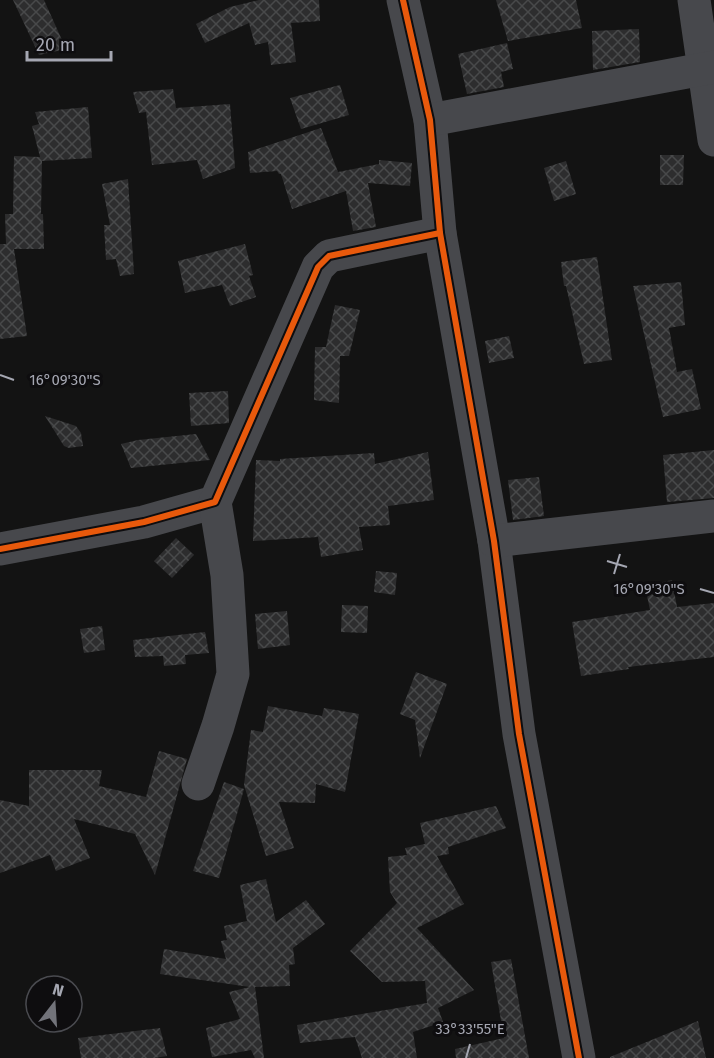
<svg xmlns="http://www.w3.org/2000/svg" width="714" height="1058" viewBox="0 0 714 1058" font-family="'Fira Sans',sans-serif">
  <style>
    .building { fill: url(#building-cross-hatch) }
    .lines { fill: none; stroke-linecap: round; stroke-linejoin: round }
    .minor { stroke: #47484c; stroke-width: 33 }
    .cycleway-casing { stroke: #0e0d0f; stroke-width: 10 }
    .cycleway { stroke: #e8590c; stroke-width: 6 }
    .ticks { fill: none; stroke: #a5a7b2; stroke-width: 2 }
    .ticks-label { font-size: 15px; text-anchor: middle; fill: #a5a7b2; stroke: #0e0d0f; stroke-width: 6; stroke-linejoin: round; paint-order: stroke }
  </style>
  <defs>
    <pattern id="building-cross-hatch" width="8" height="8" patternUnits="userSpaceOnUse" patternTransform="scale(1.5)"><rect width="8" height="8" fill="#2d2d2e"/><path d="M0 0l8 8M0 8l8-8" fill="none" stroke="#48494a"/></pattern>
  </defs>
  <rect width="100%" height="100%" fill="#131313"/>
  <g class="building">
    <path d="M13,0H44L66,49L39,55Z"/>
    <path d="M259,0H319L320,21L291,23L296,62L271,65L268,42L255,45L249,23L205,43L196,24L230,7Z"/>
    <path d="M496,0H576L582,28L508,41Z"/>
    <path d="M639,29L640,62L593,70L592,31Z"/>
    <path d="M507,43L513,69L501,72L504,87L467,94L458,54Z"/>
    <path d="M340,85L349,115L301,129L290,98Z"/>
    <path d="M173,89L176,108L230,104L235,168L203,179L197,160L152,165L146,112L139,113L133,92Z"/>
    <path d="M88,107L92,158L42,161L41,214H43L44,249H14L27,336L0,339V244H6L5,214H13L14,156L40,157L32,126L39,124L35,112Z"/>
    <path d="M321,128L338,172L379,164V160L412,163L410,186L368,183L376,227L353,231L346,191L292,209L281,174H279L277,171L250,173L248,152Z"/>
    <path d="M660,155H684L683,185H660Z"/>
    <path d="M566,161L576,194L554,201L544,168Z"/>
    <path d="M128,179L134,274L120,276L116,259L106,260L104,225H110L102,184Z"/>
    <path d="M245,244L253,275L249,276L256,297L230,306L222,285L185,293L178,261Z"/>
    <path d="M597,257L612,360L584,364L566,286H564L561,262Z"/>
    <path d="M681,282L685,325L669,328L677,372L692,369L701,409L663,417L633,286Z"/>
    <path d="M335,305L360,310L349,356H340L339,403L314,400L315,347H326Z"/>
    <path d="M509,336L514,358L489,363L485,341Z"/>
    <path d="M228,391L229,423L191,426L189,393Z"/>
    <path d="M45,416L76,426L81,433L83,446L69,448L64,446Z"/>
    <path d="M196,434L210,460L131,468L121,444L138,440Z"/>
    <path d="M714,450V498L667,502L663,455Z"/>
    <path d="M428,452L434,500L388,506L390,525L359,527L363,550L321,557L318,537L253,541L256,460L280,461V459L374,453L375,464Z"/>
    <path d="M539,477L544,516L513,520L508,480Z"/>
    <path d="M176,538L194,555L172,578L154,561Z"/>
    <path d="M376,571L397,573L395,595L374,592Z"/>
    <path d="M672,580L677,607L714,603V657L628,667L629,669L581,676L572,622L650,610L645,586Z"/>
    <path d="M342,605L368,606L367,633L341,632Z"/>
    <path d="M287,611L290,645L258,649L255,614Z"/>
    <path d="M102,626L105,650L84,653L80,629Z"/>
    <path d="M205,632L209,653L185,655L186,664L164,666L163,656L135,657L133,640Z"/>
    <path d="M416,672L447,684L420,758L415,720L400,714Z"/>
    <path d="M268,706L322,716L324,708L359,714L345,792L316,784L315,803L279,802L294,848L266,856L244,785L251,730L263,732Z"/>
    <path d="M159,751L187,759L155,875L135,834L74,819L90,858L56,871L50,855L0,873V800L29,806V770H102L99,786L146,797Z"/>
    <path d="M224,782L244,789L219,878L193,871Z"/>
    <path d="M496,806L506,828L448,847L449,854L437,856L464,904L417,928L474,990L438,1008L443,1022L413,1032L417,1058H362L355,1037L300,1043L297,1025L427,1003L425,981L382,982L350,951L397,903L390,892L388,857L407,855L405,848L425,844L420,823Z"/>
    <path d="M266,879L276,922L306,900L325,924L293,948L295,964L289,965L290,986L255,987L264,1058H255L251,1050L212,1057L206,1028L240,1019L229,992L250,987L160,974L164,949L226,959L221,941L227,940L224,926L247,921L240,885Z"/>
    <path d="M511,959L529,1058H456L455,1049L504,1038L491,962Z"/>
    <path d="M698,1021L706,1058H610V1057Z"/>
    <path d="M160,1028L167,1056L154,1058H81L78,1038Z"/>
  </g>
  <g class="lines">
    <g class="minor">
      <path d="M403,0L430,120L440,233L494,541L519,734L579,1058"/>
      <path d="M694,0L714,140"/>
      <path d="M430,120L714,67"/>
      <path d="M494,541L714,516"/>
      <path d="M0,549L144,522L215,502L318,267L329,256L440,233"/>
      <path d="M198,784L218,726L233,674L227,575L215,502"/>
    </g>
    <defs>
      <g id="cycleway">
        <path d="M403,0L430,120L440,233L494,541L519,734L579,1058"/>
        <path d="M0,549L144,522L215,502L318,267L329,256L440,233"/>
      </g>
    </defs>
    <use href="#cycleway" class="cycleway-casing"/>
    <use href="#cycleway" class="cycleway"/>
  </g>
  <path class="ticks" d="M0,375L14,380M607,561L627,567M614,574L620,554M700,589L714,593M466,1058L470,1044"/>
  <g class="ticks-label">
    <text x="65" y="385">16°09'30"S</text>
    <text x="649" y="594">16°09'30"S</text>
    <text x="470" y="1034">33°33'55"E</text>
  </g>
  <g transform="translate(54 1004) rotate(17)"><circle r="28" fill="#0e0d0f" stroke="#4a4b50" stroke-width="1.5"/>
  <path d="M0-4.5L10 22L0 15L-10 22Z" fill="#72737a"/>
  <text y="-9" font-size="16" font-weight="bold" text-anchor="middle" fill="#a5a7b2">N</text>
  </g>
  <path d="M27 51v9h84v-9" fill="none" stroke="#a5a7b2" stroke-width="3"/>
  <text x="36" y="51" font-size="18" fill="#a5a7b2" stroke="#0e0d0f" stroke-width="4.5" paint-order="stroke">20 m</text>
</svg>
